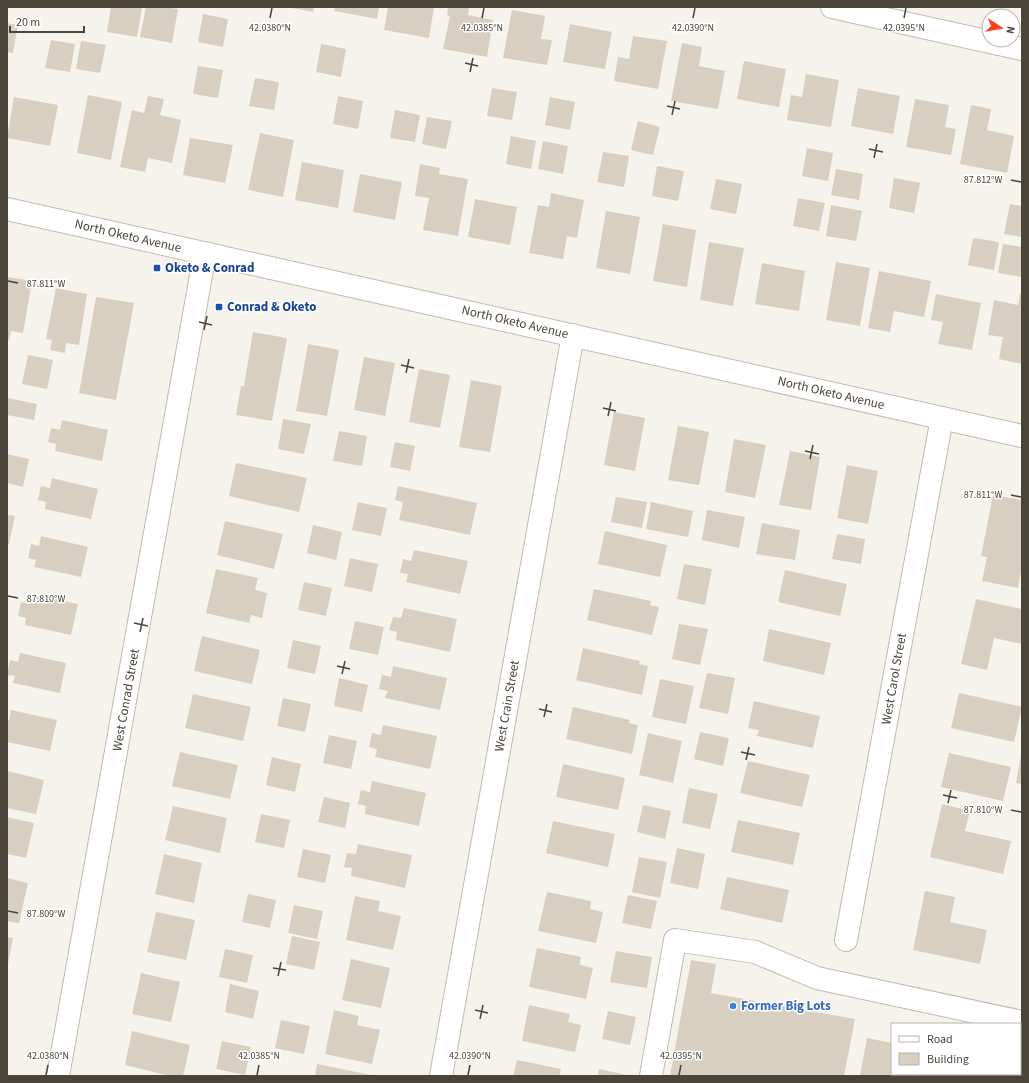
<svg xmlns="http://www.w3.org/2000/svg" width="1029" height="1083" viewBox="0 0 1029 1083" font-family="'Source Sans 3',sans-serif">
  <style>
    .building { fill: #d8cfc1 }
    .lines { fill: none; stroke-linecap: round; stroke-linejoin: round }
    .minor-casing { stroke: #c2bbae; stroke-width: 24 }
    .minor { stroke: #fff; stroke-width: 22 }
    .ticks { fill: none; stroke: #4b4439; stroke-width: 1.5 }
    .transit-dot { fill: #1a4fb4; stroke: #fff; stroke-width: 1.5 }
    .shop-dot { fill: #3f7fe0; stroke: #fff; stroke-width: 1.5 }
    .labels { text-anchor: middle; dominant-baseline: central; stroke-width: 3; stroke-linejoin: round; paint-order: stroke }
    .street-label { font-size: 13px; fill: #4b4439; stroke: #fff }
    .transit-label { font-size: 13px; font-weight: bold; fill: #164399; stroke: #fff; text-anchor: start }
    .shop-label { font-size: 13px; font-weight: bold; fill: #366cbe; stroke: #fff; text-anchor: start }
    .ticks-label { font-size: 10px; text-anchor: middle; fill: #4b4439; stroke: #fff; stroke-width: 3; stroke-linejoin: round; paint-order: stroke }
  </style>
  <rect width="100%" height="100%" fill="#f6f3ec"/>
  <g class="building">
    <path d="M111,7H142L137,37L107,32Z"/>
    <path d="M146,7H164L178,9L172,43L140,37Z"/>
    <path d="M287,7H314L313,12Z"/>
    <path d="M335,7H379L377,19L334,11Z"/>
    <path d="M388,7H434L429,38L384,30Z"/>
    <path d="M448,7H469L468,15L493,20L487,57L443,49L450,16L447,15Z"/>
    <path d="M512,10L545,16L541,39L552,40L547,65L503,58Z"/>
    <path d="M203,14L228,19L223,47L198,42Z"/>
    <path d="M7,23L18,25L13,53L7,52Z"/>
    <path d="M570,24L612,32L605,69L563,62Z"/>
    <path d="M633,36L667,41L658,89L614,81L618,57L629,59Z"/>
    <path d="M51,40L75,44L70,72L45,68Z"/>
    <path d="M81,41L106,45L100,73L76,69Z"/>
    <path d="M682,43L702,47L699,66L725,71L718,109L671,101Z"/>
    <path d="M321,44L346,49L341,77L316,72Z"/>
    <path d="M744,61L786,69L779,107L737,99Z"/>
    <path d="M198,66L223,70L218,98L193,94Z"/>
    <path d="M806,74L839,80L831,127L787,120L791,95L802,97Z"/>
    <path d="M255,78L279,82L274,110L249,106Z"/>
    <path d="M492,88L517,92L512,120L487,116Z"/>
    <path d="M858,88L900,96L893,134L851,126Z"/>
    <path d="M88,95L122,102L111,160L77,153Z"/>
    <path d="M148,96L164,99L160,115L181,120L172,163L148,158L145,172L120,167L132,110L144,113Z"/>
    <path d="M338,96L363,101L358,129L333,124Z"/>
    <path d="M14,97L58,105L50,146L7,138Z"/>
    <path d="M550,97L575,102L570,130L545,125Z"/>
    <path d="M915,99L949,105L945,127L956,129L951,155L906,147Z"/>
    <path d="M971,105L991,109L987,130L1014,136L1007,173L960,164Z"/>
    <path d="M395,110L420,115L415,142L390,138Z"/>
    <path d="M427,117L452,121L446,149L422,144Z"/>
    <path d="M638,121L660,127L653,155L631,150Z"/>
    <path d="M260,133L294,140L283,197L248,190Z"/>
    <path d="M511,136L536,141L531,169L506,164Z"/>
    <path d="M190,138L233,145L225,183L183,175Z"/>
    <path d="M543,141L568,146L563,174L538,169Z"/>
    <path d="M807,148L833,153L828,181L802,176Z"/>
    <path d="M603,152L629,156L624,187L597,182Z"/>
    <path d="M302,162L344,170L338,208L295,200Z"/>
    <path d="M420,164L440,168L439,174L468,179L458,236L423,230L429,198L415,196Z"/>
    <path d="M657,166L684,171L678,201L652,196Z"/>
    <path d="M836,169L863,174L859,200L831,195Z"/>
    <path d="M360,174L402,182L395,220L353,212Z"/>
    <path d="M894,178L920,183L914,213L889,208Z"/>
    <path d="M716,179L742,184L736,214L710,209Z"/>
    <path d="M551,193L584,200L577,238L567,236L563,259L529,253L538,205L549,207Z"/>
    <path d="M798,198L825,203L819,231L793,226Z"/>
    <path d="M475,199L517,207L510,245L468,237Z"/>
    <path d="M1010,204L1022,206V237L1004,234Z"/>
    <path d="M831,205L862,211L856,241L826,236Z"/>
    <path d="M606,211L640,217L630,274L596,268Z"/>
    <path d="M663,224L696,230L687,287L653,281Z"/>
    <path d="M973,238L999,242L994,270L968,265Z"/>
    <path d="M709,242L744,248L733,306L700,300Z"/>
    <path d="M1003,244L1022,247V277L998,273Z"/>
    <path d="M836,262L870,268L860,326L826,320Z"/>
    <path d="M762,263L805,271L799,311L755,304Z"/>
    <path d="M879,271L931,281L924,317L894,311L890,332L868,328Z"/>
    <path d="M7,277L32,281L23,333L11,331L9,340H7Z"/>
    <path d="M56,288L87,294L79,345L66,343L65,353L50,350L52,340L46,339Z"/>
    <path d="M1020,293L1022,294V364L999,359L1003,337L988,335L994,300L1018,305Z"/>
    <path d="M936,294L981,303L972,350L938,344L943,322L931,320Z"/>
    <path d="M96,297L134,303L116,400L79,393Z"/>
    <path d="M253,332L287,338L272,421L236,415L241,386H244Z"/>
    <path d="M308,344L339,350L327,416L296,411Z"/>
    <path d="M28,355L53,360L47,389L22,384Z"/>
    <path d="M364,357L395,363L385,416L354,410Z"/>
    <path d="M419,369L450,375L440,428L409,422Z"/>
    <path d="M471,380L502,386L490,452L459,447Z"/>
    <path d="M8,398L37,404L34,420L7,415Z"/>
    <path d="M614,412L645,418L635,471L604,465Z"/>
    <path d="M283,419L311,424L304,454L278,449Z"/>
    <path d="M62,420L108,430L102,461L55,451L56,444L48,442L51,428L60,430Z"/>
    <path d="M678,426L709,432L699,485L668,480Z"/>
    <path d="M339,431L367,436L362,466L333,461Z"/>
    <path d="M734,439L766,445L755,498L725,492Z"/>
    <path d="M395,442L415,446L410,471L390,467Z"/>
    <path d="M790,451L820,457L811,510L779,505Z"/>
    <path d="M7,454L29,459L23,487L7,483Z"/>
    <path d="M236,463L307,478L299,512L229,496Z"/>
    <path d="M847,465L878,471L868,524L837,518Z"/>
    <path d="M52,478L98,489L91,519L45,509L46,502L38,500L41,486L50,488Z"/>
    <path d="M398,486L477,503L470,535L399,520L403,502L395,500Z"/>
    <path d="M993,495L1022,500V566L1018,588L982,581L987,557L981,556Z"/>
    <path d="M616,497L647,502L642,528L611,522Z"/>
    <path d="M358,502L387,508L381,536L352,530Z"/>
    <path d="M651,502L693,511L688,537L646,529Z"/>
    <path d="M707,510L745,517L739,548L702,540Z"/>
    <path d="M7,515L15,516L9,544H7Z"/>
    <path d="M225,521L283,534L274,569L217,555Z"/>
    <path d="M762,523L800,530L795,560L756,554Z"/>
    <path d="M313,525L342,532L336,560L307,553Z"/>
    <path d="M605,531L667,545L660,577L598,564Z"/>
    <path d="M837,534L865,539L861,564L832,559Z"/>
    <path d="M41,536L88,547L81,577L34,567L36,560L28,558L31,544L39,546Z"/>
    <path d="M414,550L468,561L460,594L406,582L408,574L400,573L403,559L411,561Z"/>
    <path d="M350,558L378,564L372,592L344,586Z"/>
    <path d="M684,564L712,569L705,605L677,599Z"/>
    <path d="M216,569L258,578L255,590L267,593L262,618L251,615L249,623L206,613Z"/>
    <path d="M785,570L847,584L840,616L778,602Z"/>
    <path d="M304,582L332,588L326,616L298,610Z"/>
    <path d="M594,589L651,601L650,605L659,607L652,635L587,620Z"/>
    <path d="M32,594L78,604L71,635L25,625L26,618L18,616L21,602L30,604Z"/>
    <path d="M976,599L1022,609V644L994,638L987,670L961,664Z"/>
    <path d="M404,608L457,619L450,652L396,640L397,632L389,630L393,617L401,618Z"/>
    <path d="M355,621L384,627L378,655L349,649Z"/>
    <path d="M679,624L708,629L700,665L672,659Z"/>
    <path d="M769,629L831,643L824,675L763,661Z"/>
    <path d="M202,636L260,650L252,684L194,671Z"/>
    <path d="M293,640L321,646L315,674L287,668Z"/>
    <path d="M583,648L640,661L639,664L648,666L642,695L576,680Z"/>
    <path d="M20,653L66,663L60,693L13,683L15,676L7,675L10,660L18,662Z"/>
    <path d="M393,666L447,678L440,710L385,698L388,691L379,689L382,675L391,677Z"/>
    <path d="M707,673L735,678L728,714L699,708Z"/>
    <path d="M339,678L368,685L362,712L334,706Z"/>
    <path d="M660,679L694,686L686,724L652,717Z"/>
    <path d="M959,693L1022,707L1014,742L951,728Z"/>
    <path d="M193,694L251,707L243,741L185,728Z"/>
    <path d="M283,698L311,704L305,732L277,726Z"/>
    <path d="M754,701L820,716L813,748L757,736L759,730L748,728Z"/>
    <path d="M573,707L630,720L629,723L638,725L632,754L566,739Z"/>
    <path d="M11,710L57,720L50,751L7,742V720H9Z"/>
    <path d="M383,725L437,736L430,769L375,757L377,749L369,747L372,733L381,735Z"/>
    <path d="M700,732L729,738L723,766L694,759Z"/>
    <path d="M648,733L682,741L673,783L639,775Z"/>
    <path d="M329,735L357,741L351,769L323,763Z"/>
    <path d="M180,752L238,765L230,799L172,786Z"/>
    <path d="M949,753L1011,767L1003,801L941,787Z"/>
    <path d="M1021,755H1022V784L1016,783Z"/>
    <path d="M272,757L301,764L295,792L266,785Z"/>
    <path d="M748,761L810,775L802,807L740,793Z"/>
    <path d="M563,764L625,778L618,810L556,797Z"/>
    <path d="M7,771L44,780L36,814L7,808Z"/>
    <path d="M372,781L426,793L419,826L365,814L366,806L358,804L361,790L370,792Z"/>
    <path d="M689,788L718,794L710,829L682,823Z"/>
    <path d="M324,797L350,803L345,828L318,822Z"/>
    <path d="M942,804L970,811L965,831L1011,841L1003,874L930,857Z"/>
    <path d="M643,805L671,811L665,839L637,832Z"/>
    <path d="M173,806L227,818L220,853L165,840Z"/>
    <path d="M261,814L290,820L284,848L255,842Z"/>
    <path d="M7,817L34,823L26,858L7,854Z"/>
    <path d="M738,820L800,833L793,865L731,852Z"/>
    <path d="M553,821L615,834L608,867L546,853Z"/>
    <path d="M358,844L412,855L405,888L351,876L352,868L344,867L347,853L356,854Z"/>
    <path d="M677,848L705,854L698,889L670,883Z"/>
    <path d="M303,849L331,855L325,883L297,877Z"/>
    <path d="M164,854L202,863L194,903L155,894Z"/>
    <path d="M639,857L667,862L660,898L632,892Z"/>
    <path d="M727,877L789,890L782,923L720,909Z"/>
    <path d="M7,878L28,883L19,923L7,921Z"/>
    <path d="M925,891L955,897L950,922L987,930L980,964L913,950Z"/>
    <path d="M547,892L591,901L590,909L603,912L596,943L538,931Z"/>
    <path d="M248,894L276,900L270,928L242,922Z"/>
    <path d="M628,895L657,901L651,929L622,923Z"/>
    <path d="M355,896L380,901L378,911L401,916L393,950L346,940Z"/>
    <path d="M294,905L323,911L317,939L288,933Z"/>
    <path d="M156,912L195,920L186,960L147,952Z"/>
    <path d="M292,936L320,942L314,970L286,964Z"/>
    <path d="M7,937L13,938L8,964H7Z"/>
    <path d="M537,948L581,957L580,965L593,968L586,999L529,987Z"/>
    <path d="M225,949L253,955L247,983L219,977Z"/>
    <path d="M616,951L652,957L647,988L610,982Z"/>
    <path d="M351,959L390,968L381,1008L342,1000Z"/>
    <path d="M691,960L716,964L711,993L855,1019L844,1076H670Z"/>
    <path d="M141,973L180,982L171,1022L132,1014Z"/>
    <path d="M230,984L259,991L253,1019L225,1012Z"/>
    <path d="M529,1005L570,1014L568,1022L581,1025L575,1052L522,1041Z"/>
    <path d="M334,1010L359,1016L357,1025L380,1030L372,1064L325,1054Z"/>
    <path d="M608,1011L636,1017L630,1045L602,1039Z"/>
    <path d="M281,1020L310,1026L304,1054L275,1048Z"/>
    <path d="M132,1031L190,1045L183,1076H170L125,1065Z"/>
    <path d="M867,1038L892,1043V1074H937L936,1076H860Z"/>
    <path d="M222,1041L251,1047L245,1075L216,1069Z"/>
    <path d="M517,1060L561,1069L559,1076H513Z"/>
    <path d="M317,1064L371,1075V1076H315Z"/>
    <path d="M1020,1067H1022V1076H944V1074H1020Z"/>
    <path d="M599,1069L627,1075V1076H598Z"/>
  </g>
  <g class="lines">
    <defs>
      <g id="minor">
        <path d="M832,7L1022,49"/>
        <path d="M7,209L1022,436"/>
        <path d="M846,940L942,418"/>
        <path d="M58,1076L205,253"/>
        <path d="M441,1076L573,335"/>
        <path d="M651,1076L675,940L755,952L817,978L1022,1022"/>
      </g>
    </defs>
    <use href="#minor" class="minor-casing"/>
    <use href="#minor" class="minor"/>
  </g>
  <path class="ticks" d="M270,18L272,8M482,18L484,8M693,18L695,8M904,18L906,8M465,63L478,66M470,72L473,58M667,106L680,109M672,115L675,101M869,149L883,152M874,158L877,144M1011,180L1021,182M8,281L18,283M199,322L212,325M204,330L207,316M401,365L414,368M406,373L409,359M603,408L616,411M608,416L611,402M805,451L819,454M810,459L813,445M1011,495L1021,497M8,596L18,598M134,623L148,626M140,632L143,618M337,666L350,669M342,674L345,661M539,709L552,712M544,717L547,704M741,752L755,755M746,760L749,747M943,795L957,798M948,803L951,790M1011,810L1021,812M8,911L18,913M273,968L286,970M278,976L281,962M475,1010L488,1013M480,1019L483,1005M46,1075L48,1065M257,1075L259,1065M468,1075L470,1065M679,1075L681,1065"/>
  <g class="transit-dot">
    <rect x="153" y="264" width="8" height="8" rx="2"/>
    <rect x="215" y="303" width="8" height="8" rx="2"/>
  </g>
  <circle class="shop-dot" cx="733" cy="1006" r="4"/>
  <g class="labels">
    <g class="street-label">
      <text transform="translate(128 236) rotate(13)">North Oketo Avenue</text>
      <text transform="translate(515 322) rotate(13)">North Oketo Avenue</text>
      <text transform="translate(831 393) rotate(13)">North Oketo Avenue</text>
      <text transform="translate(894 679) rotate(-80)">West Carol Street</text>
      <text transform="translate(126 700) rotate(-80)">West Conrad Street</text>
      <text transform="translate(507 706) rotate(-80)">West Crain Street</text>
    </g>
    <g class="transit-label">
      <text x="165" y="268">Oketo &amp; Conrad</text>
      <text x="227" y="307">Conrad &amp; Oketo</text>
    </g>
    <g class="shop-label">
      <text x="741" y="1006">Former Big Lots</text>
    </g>
  </g>
  <g class="ticks-label">
    <text x="270" y="31">42.0380°N</text>
    <text x="482" y="31">42.0385°N</text>
    <text x="693" y="31">42.0390°N</text>
    <text x="904" y="31">42.0395°N</text>
    <text x="983" y="183">87.812°W</text>
    <text x="46" y="287">87.811°W</text>
    <text x="983" y="498">87.811°W</text>
    <text x="46" y="602">87.810°W</text>
    <text x="983" y="813">87.810°W</text>
    <text x="46" y="917">87.809°W</text>
    <text x="48" y="1059">42.0380°N</text>
    <text x="259" y="1059">42.0385°N</text>
    <text x="470" y="1059">42.0390°N</text>
    <text x="681" y="1059">42.0395°N</text>
  </g>
  <rect width="1029" height="1083" fill="none" stroke="#4b4439" stroke-width="16"/>
  <rect x="891" y="1023" width="130" height="52" fill="#ffffff" stroke="#b7b4b0"/>
  <rect x="899" y="1036" width="20" height="6" fill="#ffffff" stroke="#b7b4b0"/>
  <text x="927" y="1043" font-size="12" fill="#4b4439">Road</text>
  <rect x="899" y="1053" width="20" height="12" fill="#d8cfc1" stroke="#b7b4b0"/>
  <text x="927" y="1063" font-size="12" fill="#4b4439">Building</text>
  <g transform="translate(1001 28) rotate(102)"><circle r="19" fill="#ffffff" stroke="#b7b4b0"/>
  <path d="M0-3L7 15L0 10L-7 15Z" fill="#fc3f1d"/>
  <text y="-6" font-size="11" font-weight="bold" text-anchor="middle" fill="#4b4439">N</text>
  </g>
  <path d="M10 26v6h74v-6" fill="none" stroke="#4b4439" stroke-width="2"/>
  <text x="16" y="26" font-size="12" fill="#4b4439" stroke="#ffffff" stroke-width="3" paint-order="stroke">20 m</text>
</svg>
